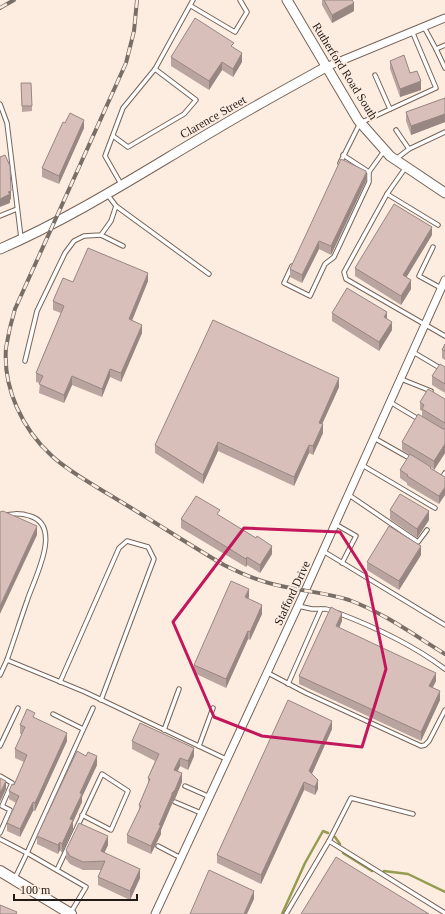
<svg xmlns="http://www.w3.org/2000/svg" width="445" height="914" viewBox="0 0 445 914" font-family="'Times New Roman',serif">
  <style>
    .lines { fill: none; stroke-linecap: round; stroke-linejoin: round }
    .stream { stroke: #959c50; stroke-width: 2.5 }
    .service-casing { stroke: #766458; stroke-width: 5.5 }
    .minor-casing { stroke: #766458; stroke-width: 9 }
    .tertiary-casing { stroke: #766458; stroke-width: 11 }
    .secondary-casing { stroke: #766458; stroke-width: 12 }
    .service { stroke: #fff; stroke-width: 3.5 }
    .minor { stroke: #fff; stroke-width: 7 }
    .tertiary { stroke: #fff; stroke-width: 9 }
    .secondary { stroke: #fff; stroke-width: 10 }
    .rail-casing { stroke: #796f67; stroke-width: 4 }
    .rail { stroke: #fdede1; stroke-width: 2.5; stroke-dasharray: 8; stroke-linecap: butt }
    .wall { fill: #baa4a0 }
    .shaded-wall { fill: #978682 }
    .building { fill: #d8bfba; stroke: #978682 }
    .marked { fill: none; stroke: #c2185b; stroke-width: 3; stroke-linejoin: round }
    .labels { text-anchor: middle; dominant-baseline: central; stroke-width: 4; stroke-linejoin: round; paint-order: stroke }
    .street-label { font-size: 12px; fill: #211a15; stroke: #fdede1 }
  </style>
  <rect width="100%" height="100%" fill="#fdede1"/>
  <g class="lines">
    <g class="stream">
      <path d="M335,837L340,844"/>
      <path d="M343,853L372,871"/>
      <path d="M384,871L408,874L445,892"/>
      <path d="M282,914L305,863L323,831L328,833"/>
    </g>
    <defs>
      <g id="service">
        <path d="M191,6L235,32L247,12L240,0"/>
        <path d="M424,27L436,49L445,45"/>
        <path d="M436,49L445,68"/>
        <path d="M375,75L390,109"/>
        <path d="M0,104L7,123L21,238"/>
        <path d="M396,130L409,149"/>
        <path d="M113,136L128,147L184,114L196,100L155,69"/>
        <path d="M343,155L369,172"/>
        <path d="M396,159L409,149L445,132"/>
        <path d="M340,163L360,123L436,88L412,31"/>
        <path d="M406,167L387,194L344,272L346,279L445,336"/>
        <path d="M121,184L105,156L123,108L155,69L193,0"/>
        <path d="M387,194L438,225"/>
        <path d="M116,206L209,274"/>
        <path d="M0,216L17,209"/>
        <path d="M101,235L123,246"/>
        <path d="M433,247L419,276L441,288"/>
        <path d="M292,266L284,283L310,296L325,264L334,257L369,182V172L384,151"/>
        <path d="M413,352L445,371"/>
        <path d="M25,361L37,311L65,253L74,241L84,236L101,235L111,221L116,206L107,194"/>
        <path d="M401,379L431,391"/>
        <path d="M390,402L420,420"/>
        <path d="M374,438L411,459"/>
        <path d="M362,465L435,508"/>
        <path d="M441,477L442,478L445,473"/>
        <path d="M349,495L418,542L427,530"/>
        <path d="M0,517C9,513 21,513 30,516C64,526 33,581 27,601C20,621 14,640 7,660"/>
        <path d="M335,524L356,536L342,563"/>
        <path d="M323,551L445,625"/>
        <path d="M298,606L312,609H326L332,611"/>
        <path d="M338,613C375,627 413,645 445,669"/>
        <path d="M268,673L306,693L421,746L425,745L429,741L445,710"/>
        <path d="M0,675L7,660L85,692L226,759"/>
        <path d="M60,682L119,548L127,541L148,547L154,559L101,700"/>
        <path d="M288,684L321,609"/>
        <path d="M53,714L83,729"/>
        <path d="M164,730L179,689"/>
        <path d="M0,746L18,708"/>
        <path d="M199,746L213,708"/>
        <path d="M0,776L12,783L2,806L10,810L0,833"/>
        <path d="M185,786L210,797"/>
        <path d="M175,802L201,813"/>
        <path d="M0,839L27,853L93,708"/>
        <path d="M329,841L351,798L413,814"/>
        <path d="M158,846L181,858"/>
        <path d="M57,870L102,774L128,791L111,830L82,815"/>
        <path d="M15,878L27,853L86,887L71,912"/>
        <path d="M286,914L329,841L445,913"/>
      </g>
      <g id="minor">
        <path d="M326,67L445,18"/>
        <path d="M155,914L305,591L445,280"/>
      </g>
      <g id="tertiary">
        <path d="M287,0L358,120L390,156L445,193"/>
        <path d="M0,249C76,216 146,170 218,128C253,107 290,87 326,67"/>
      </g>
      <path id="secondary" d="M0,871L71,914"/>
    </defs>
    <use href="#service" class="service-casing"/>
    <use href="#minor" class="minor-casing"/>
    <use href="#tertiary" class="tertiary-casing"/>
    <use href="#secondary" class="secondary-casing"/>
    <use href="#service" class="service"/>
    <use href="#minor" class="minor"/>
    <use href="#tertiary" class="tertiary"/>
    <use href="#secondary" class="secondary"/>
    <defs>
      <g id="rail">
        <path d="M137,0L134,31L126,63L15,309C11,322 8,335 6,348C3,388 22,429 52,456C70,473 101,489 123,503C156,523 190,545 224,565C242,574 260,582 281,586C303,591 327,593 349,600C384,613 414,635 445,654"/>
        <path d="M0,8L14,0"/>
      </g>
    </defs>
    <use href="#rail" class="rail-casing"/>
    <use href="#rail" class="rail"/>
  </g>
  <g class="wall">
    <path d="M322,0H352L354,11L332,23L322,5Z"/>
    <path d="M234,48L242,62L233,77L222,70L209,90L171,66V57Z"/>
    <path d="M390,61L410,73L421,90L400,97L390,69Z"/>
    <path d="M21,83L32,106V111L22,112Z"/>
    <path d="M445,98V122L411,135L406,121V112Z"/>
    <path d="M65,123L84,128L59,184L42,177V168Z"/>
    <path d="M366,181L331,255L319,249L302,283L290,277V269Z"/>
    <path d="M432,235L406,277L411,289L401,305L355,276V268Z"/>
    <path d="M148,281L132,320L142,333L121,382L110,377L102,397L72,385L64,403L39,393L40,383L36,382V373L61,313L53,310V301L73,282Z"/>
    <path d="M332,313L387,318L392,330L379,351L332,321Z"/>
    <path d="M445,344V360L442,358V350Z"/>
    <path d="M445,367V393L432,385V376Z"/>
    <path d="M339,387L322,424L323,433L313,455L309,453L294,486L218,451L203,484L155,453V445Z"/>
    <path d="M445,399V453L434,470L431,467V469L445,477L439,504L407,485V483L400,478V470L410,455L402,450V442L422,416V411L420,410V402Z"/>
    <path d="M390,510L429,520L417,538L390,519Z"/>
    <path d="M220,516L272,554L260,573L247,565L246,567L181,528V519Z"/>
    <path d="M421,555L399,590L367,570V562Z"/>
    <path d="M249,597L248,599L262,614L250,640L248,639L226,688L194,673V665Z"/>
    <path d="M342,621L339,628L436,681L433,687L440,700L421,741L299,684V676Z"/>
    <path d="M35,718L67,741L35,811H33L20,837L7,831V823L16,803L9,799V791L14,785L24,762L15,758V749L22,734H20V725Z"/>
    <path d="M332,729L312,774L318,789L315,795L304,790L261,884L217,863V855Z"/>
    <path d="M132,741L194,756L188,770L180,766L178,771L182,782L175,799L172,801V804L161,830V834L151,854L127,843V835L139,810V805L148,785V778L155,761L132,749Z"/>
    <path d="M97,765L82,797V802L73,822V829L62,853L60,850L58,854L37,844V836Z"/>
    <path d="M108,845L104,853L140,878L130,900L98,885V877L101,870H83L70,864L66,859V850Z"/>
  </g>
  <g class="shaded-wall">
    <path d="M354,3V11L332,23V15Z"/>
    <path d="M242,53V62L233,77V69Z"/>
    <path d="M222,62V70L209,90V81Z"/>
    <path d="M421,81V90L400,97V89Z"/>
    <path d="M445,114V122L411,135V126Z"/>
    <path d="M84,120V128L59,184V176Z"/>
    <path d="M366,173V181L331,255V246Z"/>
    <path d="M11,191V199L10,200V203L0,207V199L8,192Z"/>
    <path d="M432,227V235L403,283V275Z"/>
    <path d="M319,241V249L302,283V275Z"/>
    <path d="M148,273V281L129,328V319Z"/>
    <path d="M411,280V289L401,305V296Z"/>
    <path d="M387,312V320L384,317Z"/>
    <path d="M392,322V330L379,351V342Z"/>
    <path d="M142,325V333L121,382V373Z"/>
    <path d="M110,369V377L102,397V389Z"/>
    <path d="M72,376V385L64,403V395Z"/>
    <path d="M339,378V387L319,431V423Z"/>
    <path d="M323,424V433L313,455V446Z"/>
    <path d="M218,442V451L203,484V475Z"/>
    <path d="M445,444V453L434,470V461Z"/>
    <path d="M309,445V453L294,486V477Z"/>
    <path d="M445,487V495L439,504V496Z"/>
    <path d="M429,511V520L417,538V529Z"/>
    <path d="M37,526V535L0,614V606Z"/>
    <path d="M272,546V554L260,573V565Z"/>
    <path d="M421,546V555L399,590V581Z"/>
    <path d="M247,557V565L246,567V559Z"/>
    <path d="M249,589V597L245,606V597Z"/>
    <path d="M262,605V614L250,640V632Z"/>
    <path d="M342,613V621L336,635V626Z"/>
    <path d="M248,631V639L226,688V679Z"/>
    <path d="M436,673V681L429,694V686Z"/>
    <path d="M440,691V700L421,741V732Z"/>
    <path d="M332,721V729L309,780V771Z"/>
    <path d="M67,733V741L35,811V803Z"/>
    <path d="M194,748V756L188,770V761Z"/>
    <path d="M97,756V765L82,797V802L73,822V829L62,853V844L70,819L80,793Z"/>
    <path d="M180,758V766L174,778V770Z"/>
    <path d="M182,773V782L175,799L172,801V804L161,830V834L151,854V846L159,825L172,793Z"/>
    <path d="M318,780V789L315,795V787Z"/>
    <path d="M6,781V789L0,802V793Z"/>
    <path d="M304,782V790L261,884V875Z"/>
    <path d="M33,802V811L20,837V829Z"/>
    <path d="M108,836V845L101,860V851Z"/>
    <path d="M60,842V850L58,854V845Z"/>
    <path d="M140,869V878L130,900V891Z"/>
    <path d="M254,891V899L247,914H244Z"/>
  </g>
  <g class="building">
    <path d="M324,0H352L354,3L332,15Z"/>
    <path d="M195,18L234,43L231,46L242,53L233,69L222,62L209,81L171,57Z"/>
    <path d="M404,55L410,73L417,71L421,81L400,89L390,61Z"/>
    <path d="M21,83H31L32,106H22Z"/>
    <path d="M445,98V114L411,126L406,112Z"/>
    <path d="M70,113L84,120L59,176L42,168L63,122L65,123Z"/>
    <path d="M5,155L10,166L11,191L8,192L10,194L0,199V157Z"/>
    <path d="M341,159L366,171V173L331,246L319,241L302,275L290,269Z"/>
    <path d="M394,204L432,227L403,275L411,280L401,296L355,268Z"/>
    <path d="M88,248L148,273L129,319L142,325L121,373L110,369L102,389L72,376L64,395L39,384L43,376L36,373L64,306L53,301L63,278L73,282Z"/>
    <path d="M347,288L387,312L384,317L392,322L379,342L332,313Z"/>
    <path d="M213,320L339,378L319,423L323,424L313,446L309,445L294,477L218,442L203,475L155,445Z"/>
    <path d="M445,344V351L442,350Z"/>
    <path d="M440,364L445,367V384L432,376Z"/>
    <path d="M428,389L445,399V423L422,409L424,405L420,402Z"/>
    <path d="M418,414L443,429H445V444L434,461L402,442Z"/>
    <path d="M410,454L431,467L430,468L445,477V487L439,496L407,476L408,475L400,470Z"/>
    <path d="M400,494L429,511L417,529L390,510Z"/>
    <path d="M196,496L220,510L217,514L256,538L257,536L272,546L260,565L247,557L246,559L181,519Z"/>
    <path d="M3,511L37,526L0,606V512Z"/>
    <path d="M389,526L421,546L399,581L367,562Z"/>
    <path d="M231,581L249,589L245,597L262,605L250,632L248,631L226,679L194,665Z"/>
    <path d="M331,607L342,613L336,626L436,673L429,686L440,691L421,732L299,676Z"/>
    <path d="M288,700L332,721L309,771L318,780L315,787L304,782L261,875L217,855Z"/>
    <path d="M27,709L35,713L33,717L67,733L35,803L33,802L20,829L7,823L19,796L9,791L12,784L14,785L27,755L15,749L25,727L20,725Z"/>
    <path d="M140,723L194,748L188,761L180,758L174,770L182,773L175,790L172,793V795L159,825H161L151,846L127,835L141,806L139,805L150,779L148,778L159,754L132,741Z"/>
    <path d="M77,751L86,756L88,752L97,756L80,793L82,794L70,819L73,820L62,844L60,842L58,845L37,836Z"/>
    <path d="M0,778L6,781L0,793Z"/>
    <path d="M79,823L108,836L101,851L140,869L130,891L98,877L105,861L83,862L70,856L66,850Z"/>
    <path d="M336,857L429,914H301Z"/>
    <path d="M209,870L254,891L244,914H190Z"/>
    <path d="M0,905L17,912L16,914H0Z"/>
  </g>
  <path class="marked" d="M244,528L340,532L366,573L386,669L362,747L262,736L214,717L173,622Z"/>
  <g class="labels">
    <g class="street-label">
      <text transform="translate(345 71) rotate(58)">Rutherford Road South</text>
      <text transform="translate(213 117) rotate(-30)">Clarence Street</text>
      <text transform="translate(292 593) rotate(-65)">Stafford Drive</text>
    </g>
  </g>
  <path d="M14 894v6h123v-6" fill="none" stroke="#211a15" stroke-width="2"/>
  <text x="20" y="894" font-size="12" fill="#211a15" stroke="#fdede1" stroke-width="3" paint-order="stroke">100 m</text>
</svg>
